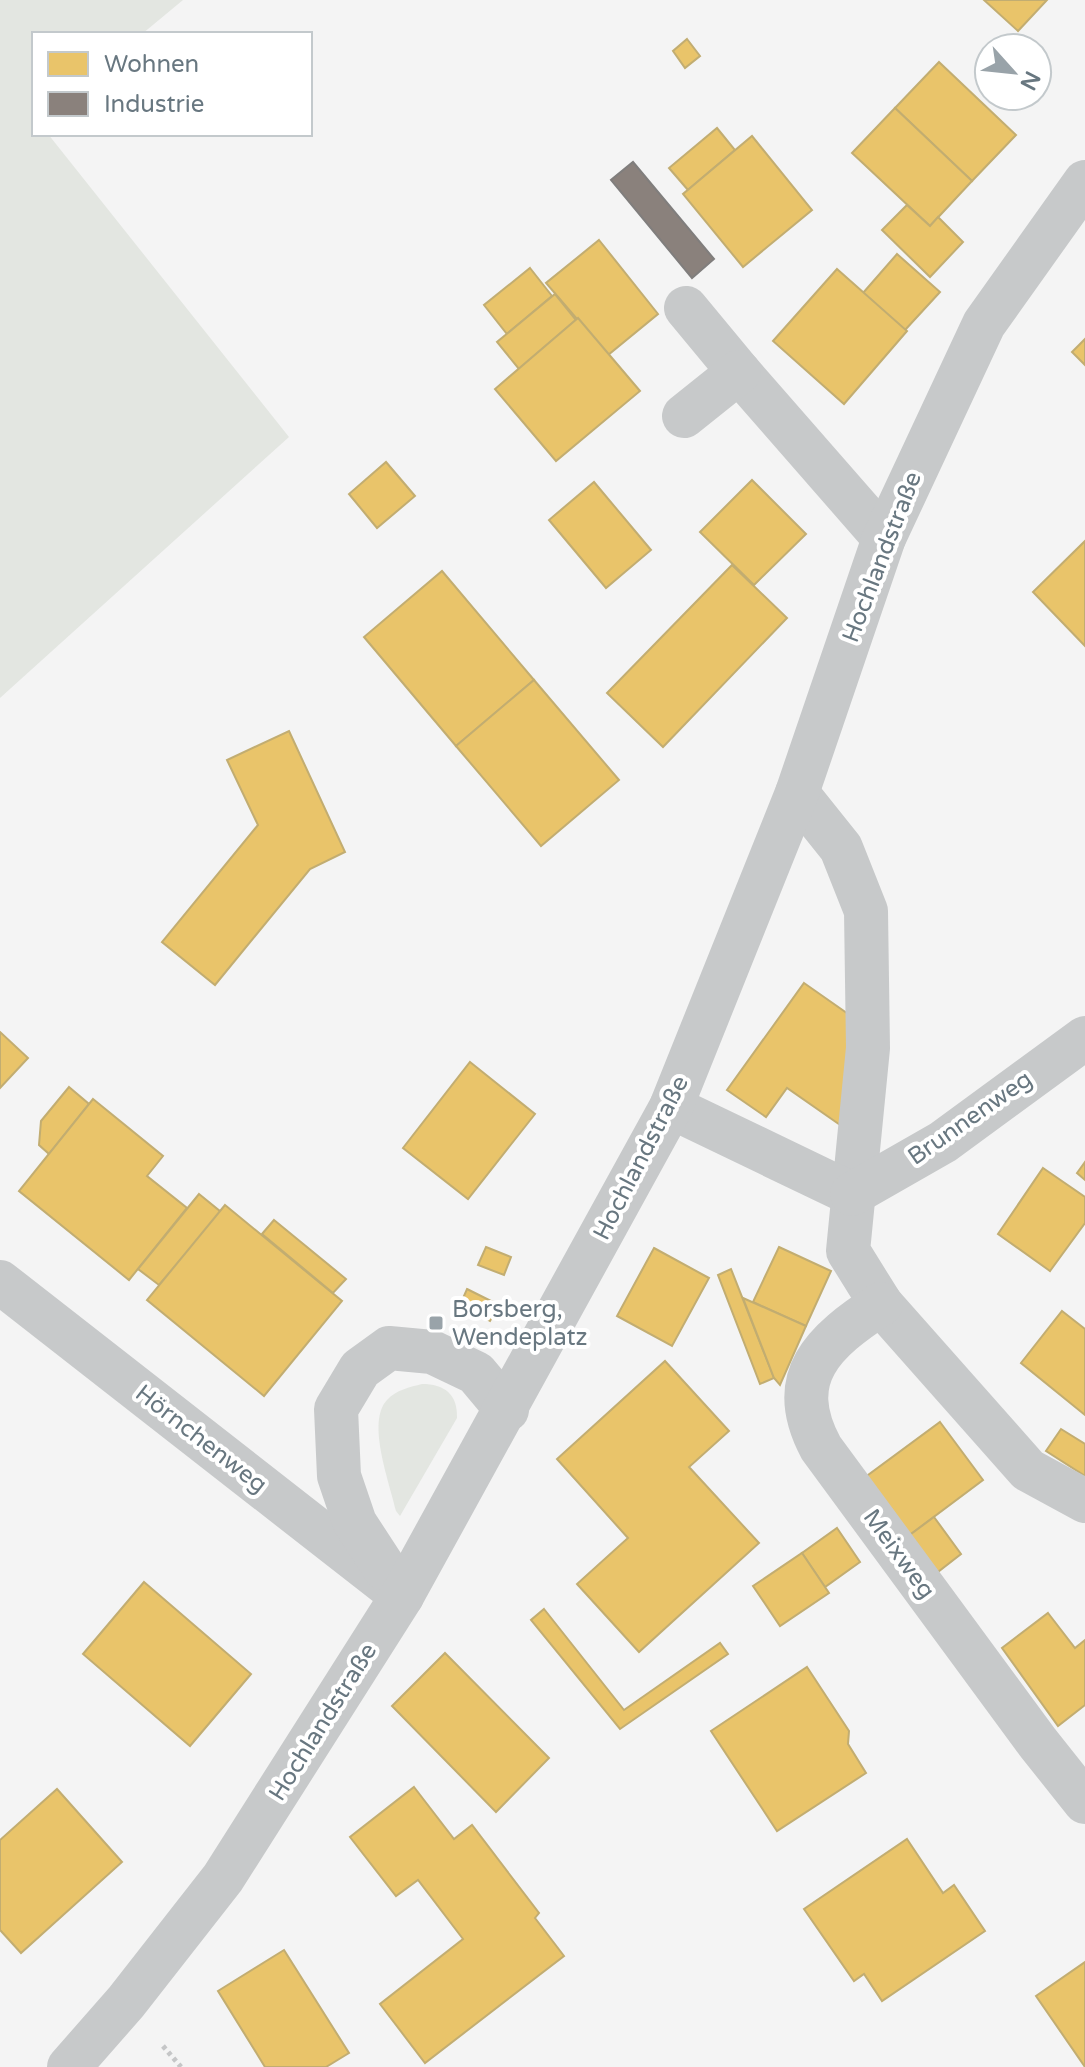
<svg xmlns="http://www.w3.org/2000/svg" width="1085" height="2067" viewBox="0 0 1085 2067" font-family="'Varela Round',sans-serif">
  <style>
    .green { fill: #e3e6e1 }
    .homes { fill: #e9c46a; stroke: #c2ad71; stroke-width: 2 }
    .industry { fill: #8a817c; stroke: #807e7d; stroke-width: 2 }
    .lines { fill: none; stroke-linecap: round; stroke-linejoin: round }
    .path { stroke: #c5c6c7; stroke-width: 5; stroke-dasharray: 4 4; stroke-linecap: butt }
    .minor { stroke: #c7c9ca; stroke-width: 44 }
    .poi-dot { fill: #99a3a9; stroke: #fff; stroke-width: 3 }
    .labels { text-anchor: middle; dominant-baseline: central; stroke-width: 8; stroke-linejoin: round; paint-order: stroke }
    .street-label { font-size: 24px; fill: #687780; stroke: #fff }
    .poi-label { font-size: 24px; fill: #687780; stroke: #fff; text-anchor: start }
  </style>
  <rect width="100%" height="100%" fill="#f4f4f4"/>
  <g class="green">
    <path d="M0,0H183L142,34H34V134H48L289,437L0,698Z"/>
    <path d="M422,1384C444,1384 458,1394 457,1418L400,1516L396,1511C390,1483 366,1422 387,1400C396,1390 410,1387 422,1384Z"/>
  </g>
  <g class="homes">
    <path d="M984,0H1047L1018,31Z"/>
    <path d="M687,39L700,56L685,68L673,51Z"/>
    <path d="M939,62L1016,135L972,181L895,108Z"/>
    <path d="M895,108L972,181L930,226L852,153Z"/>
    <path d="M717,128L735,150L688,190L669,168Z"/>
    <path d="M752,136L812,210L743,267L683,194Z"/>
    <path d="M907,205L930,226L938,217L963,242L930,277L882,230Z"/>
    <path d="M599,240L658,314L608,355L546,283Z"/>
    <path d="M897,254L940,292L905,330L863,293Z"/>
    <path d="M530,268L552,296L507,334L484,305Z"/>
    <path d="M837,269L907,331L844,404L773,341Z"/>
    <path d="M555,294L576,320L519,369L497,342Z"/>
    <path d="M578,318L640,391L556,461L495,389Z"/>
    <path d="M1085,339V365L1072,352Z"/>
    <path d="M386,462L415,496L377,528L349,494Z"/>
    <path d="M752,480L806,534L754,585L700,532Z"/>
    <path d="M594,482L651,550L606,588L549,520Z"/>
    <path d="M1085,541V646L1033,592Z"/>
    <path d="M732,565L787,618L663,747L607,693Z"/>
    <path d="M442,571L534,680L456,746L364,637Z"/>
    <path d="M534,680L619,780L541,846L456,746Z"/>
    <path d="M289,731L345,852L310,869L215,985L162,942L258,825L227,760Z"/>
    <path d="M804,983L851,1016L843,1127L787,1088L766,1117L727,1090Z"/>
    <path d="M0,1032L28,1058L0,1088Z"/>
    <path d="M470,1062L535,1114L468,1199L403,1148Z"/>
    <path d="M69,1087L89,1104L49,1154L39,1145L41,1121Z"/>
    <path d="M93,1099L163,1156L147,1176L187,1208L129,1280L19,1191Z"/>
    <path d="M1085,1162V1180L1077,1173Z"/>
    <path d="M1043,1168L1085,1197V1223L1050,1271L998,1234Z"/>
    <path d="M199,1194L221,1212L159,1285L138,1269Z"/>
    <path d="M225,1205L342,1301L264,1396L147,1300Z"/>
    <path d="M274,1220L346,1279L333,1293L262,1234Z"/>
    <path d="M486,1247L511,1257L504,1275L478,1265Z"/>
    <path d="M779,1247L831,1271L806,1326L753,1302Z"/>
    <path d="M654,1248L709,1278L672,1346L617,1316Z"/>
    <path d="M731,1269L774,1378L760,1384L718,1275Z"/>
    <path d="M467,1289L499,1305L490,1321L460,1305Z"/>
    <path d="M743,1298L806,1326L780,1385L774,1378Z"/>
    <path d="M1062,1311L1085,1329V1415L1021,1363Z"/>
    <path d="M665,1361L729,1431L689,1467L759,1543L639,1652L577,1584L628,1538L557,1459Z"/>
    <path d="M940,1422L983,1480L907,1537L864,1478Z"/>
    <path d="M1061,1429L1085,1444V1476L1046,1451Z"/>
    <path d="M934,1517L961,1554L934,1575L907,1537Z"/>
    <path d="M837,1528L860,1562L825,1587L802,1553Z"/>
    <path d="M802,1553L829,1593L780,1626L753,1586Z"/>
    <path d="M144,1582L251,1674L190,1746L83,1654Z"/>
    <path d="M544,1609L624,1710L720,1643L728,1654L620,1729L531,1620Z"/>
    <path d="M1048,1613L1075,1648L1085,1640V1705L1058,1726L1002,1648Z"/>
    <path d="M445,1653L549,1758L496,1812L392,1706Z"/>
    <path d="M807,1667L849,1731L848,1744L866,1773L777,1831L711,1731Z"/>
    <path d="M414,1787L454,1839L472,1825L539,1913L535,1918L564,1956L425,2063L380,2004L463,1939L418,1880L396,1896L350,1837Z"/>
    <path d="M57,1789L122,1862L21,1953L0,1930V1840Z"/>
    <path d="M907,1839L943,1893L954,1885L985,1931L882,2001L864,1974L854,1981L804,1909Z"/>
    <path d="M284,1950L349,2053L326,2067H265L218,1991Z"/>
    <path d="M1085,1962V2067L1036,1996Z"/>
  </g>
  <path class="industry" d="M633,162L714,259L692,278L611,180Z"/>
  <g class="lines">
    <path class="path" d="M163,2046L181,2067"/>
    <g class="minor">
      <path d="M686,308L739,372L884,538"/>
      <path d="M684,416L739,372"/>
      <path d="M797,793L841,848L866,911L868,1048L848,1251L881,1304L1028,1470L1085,1501"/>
      <path d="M671,1107L852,1194"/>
      <path d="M852,1194L943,1142L1085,1038"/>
      <path d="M0,1282L402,1596"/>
      <path d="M881,1304C824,1341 783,1377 821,1448L1038,1743L1085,1802"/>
      <path d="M385,1569L355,1523L339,1476L336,1409L360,1369L389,1348L432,1352L476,1373L507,1410"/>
      <path d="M69,2067L126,2002L223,1878L402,1596L671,1107L797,793L884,538L984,324L1085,182"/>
    </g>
  </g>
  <rect class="poi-dot" x="428" y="1315" width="16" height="16" rx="4"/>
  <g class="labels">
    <g class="street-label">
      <text transform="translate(882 557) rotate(-69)">Hochlandstraße</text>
      <text transform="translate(970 1118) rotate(-35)">Brunnenweg</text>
      <text transform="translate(641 1158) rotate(-63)">Hochlandstraße</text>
      <text transform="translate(201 1439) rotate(38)">Hörnchenweg</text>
      <text transform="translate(899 1554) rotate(54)">Meixweg</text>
      <text transform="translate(323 1722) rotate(-58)">Hochlandstraße</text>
    </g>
    <g class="poi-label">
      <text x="452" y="1309">Borsberg,<tspan x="452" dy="28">Wendeplatz</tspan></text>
    </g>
  </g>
  <rect x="32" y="32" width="280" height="104" fill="#ffffff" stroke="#c3c9cc" stroke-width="2"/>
  <rect x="48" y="52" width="40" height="24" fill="#e9c46a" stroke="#c3c9cc" stroke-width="2"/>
  <text x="104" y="72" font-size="24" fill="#687780">Wohnen</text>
  <rect x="48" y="92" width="40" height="24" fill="#8a817c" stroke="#c3c9cc" stroke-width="2"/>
  <text x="104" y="112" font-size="24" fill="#687780">Industrie</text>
  <g transform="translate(1013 72) rotate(117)"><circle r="38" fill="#ffffff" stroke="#c3c9cc" stroke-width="2"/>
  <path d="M0-6L14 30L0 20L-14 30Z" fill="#99a3a9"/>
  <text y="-12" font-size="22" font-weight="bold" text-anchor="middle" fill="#687780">N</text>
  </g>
</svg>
